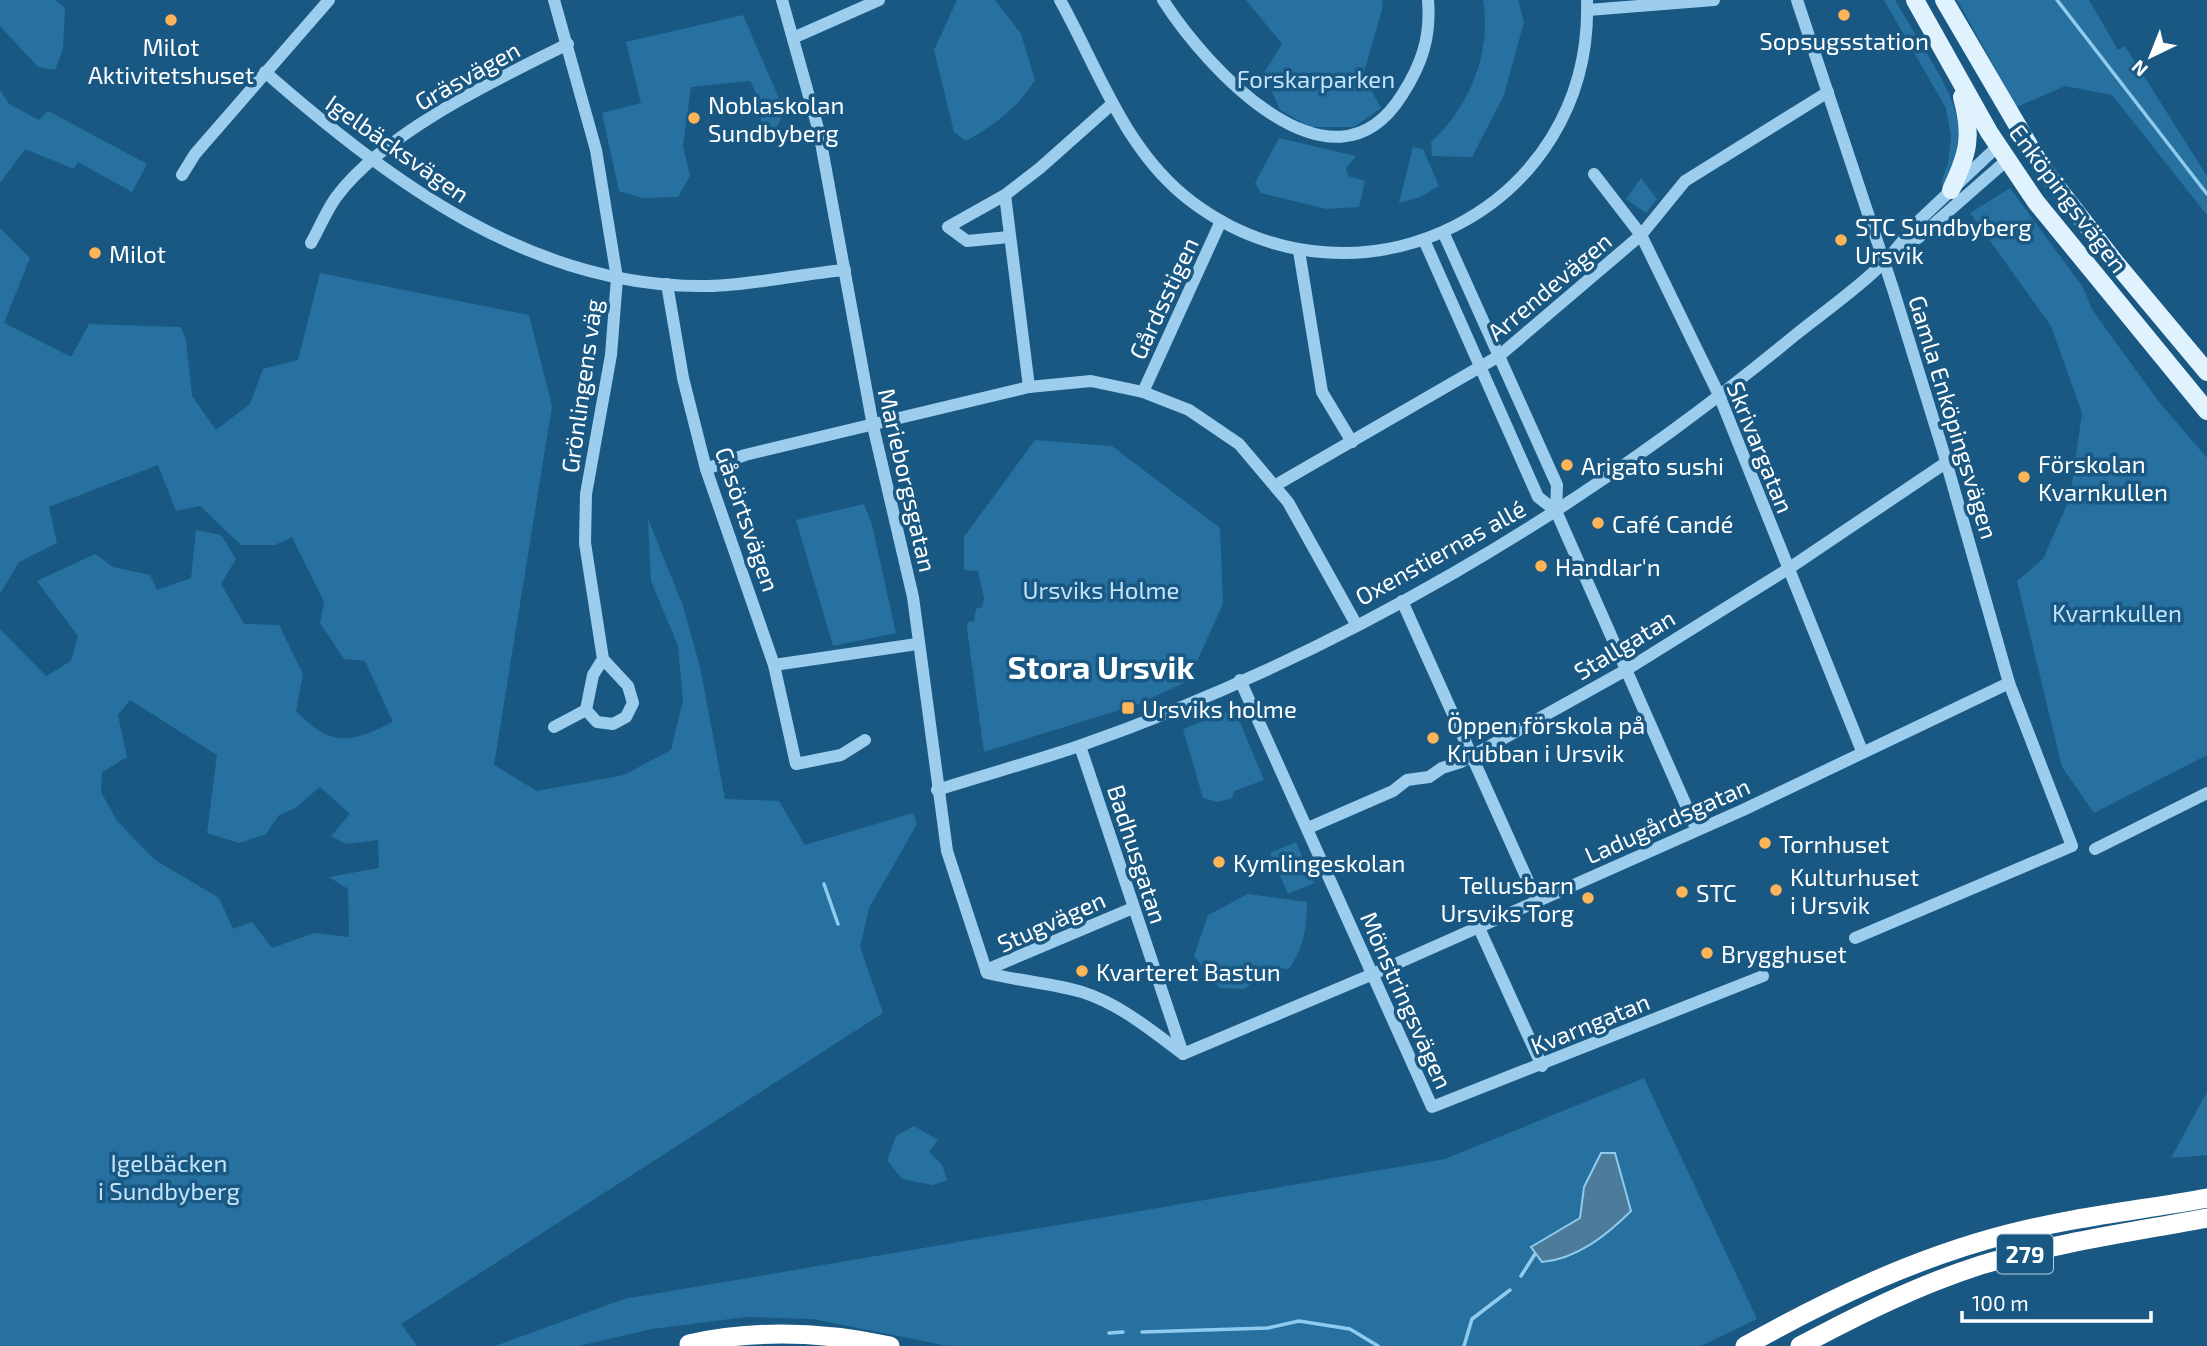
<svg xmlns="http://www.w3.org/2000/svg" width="2207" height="1346" viewBox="0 0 2207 1346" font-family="'Exo 2',sans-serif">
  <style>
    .green { fill: #2771a0; fill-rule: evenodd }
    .water { fill: #4d7c9b; stroke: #8fcbee; stroke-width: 2 }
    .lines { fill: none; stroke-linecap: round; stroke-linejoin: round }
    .stream { stroke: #8fcbee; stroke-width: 3.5 }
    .minor { stroke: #9dcdec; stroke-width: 12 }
    .major { stroke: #e1f2ff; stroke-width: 18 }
    .highway { stroke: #fff; stroke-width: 19 }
    .poi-dot { fill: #ffb457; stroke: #195883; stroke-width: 2.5 }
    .labels { text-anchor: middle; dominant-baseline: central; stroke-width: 7; stroke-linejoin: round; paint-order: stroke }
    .shield { fill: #195883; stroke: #bacdda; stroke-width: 2 }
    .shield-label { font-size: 23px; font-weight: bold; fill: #fff }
    .poi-label { font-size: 24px; fill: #fff; stroke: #195883; text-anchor: start }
    .street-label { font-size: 24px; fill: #fff; stroke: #195883 }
    .park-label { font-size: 24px; fill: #c2e3f9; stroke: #195883 }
    .district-label { font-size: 32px; font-weight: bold; fill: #fff; stroke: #195883 }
  </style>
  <rect width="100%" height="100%" fill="#195883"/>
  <g class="green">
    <path d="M0,0H55L65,8L63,49L55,70L38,67L0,26Z"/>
    <path d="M957,0H995L1021,34L1035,80C1017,108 995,125 966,141L954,132L934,50Z"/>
    <path d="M1246,0H1382L1383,6L1363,76L1381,108L1354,127H1310L1280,110L1264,73L1282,44Z"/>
    <path d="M1483,0H1518L1524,22L1504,95L1472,157L1432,156L1431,142C1470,107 1492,51 1483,0Z"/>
    <path d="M1884,0H1895C1913,33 1954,90 1959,125C1963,146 1953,168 1944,187L1941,183L1948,163L1951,137L1946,108Z"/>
    <path d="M1957,0H2089L2118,50L2125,46L2207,176V215L2112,95L2065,86L2017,107Z"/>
    <path d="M743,15L784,110L771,143L761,133V103L750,81L691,87L683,146L690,176L678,197L642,198L619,191L602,113L641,103L626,42Z"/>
    <path d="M0,90L9,104L39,120L48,111L147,164L132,192L78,162L74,169L25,149L0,183Z"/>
    <path d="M1279,138L1356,156L1346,168L1348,176L1365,181L1359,207L1327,209L1261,193L1255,183Z"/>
    <path d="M1413,147L1423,149L1439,186L1420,197L1399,203Z"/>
    <path d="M1641,178L1657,199L1646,213L1626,199Z"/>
    <path d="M2010,188L2082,286L2093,311L2159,402L2207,458V755L2094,813L2062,767L2017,581L2043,559L2070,498L2082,413L2051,326L1970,213Z"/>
    <path d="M0,228L30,258L4,323L71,357L89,324L181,327L186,340L192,396L216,430L250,404L263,369L298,360L320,273L529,315L552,406L494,765L537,791L624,775L671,750L683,700L678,646L651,581L648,519L683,606L700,667L725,799L779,801L805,845L913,813L917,824L869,908L860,947L883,1013L401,1324L417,1346H0V629L46,676L71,661L78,636L37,581L95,554L113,567L150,575L157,590L191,578L196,530L221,535L236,559L221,584L244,624L279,625L303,674L296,711C332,748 350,743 393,722L365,661L344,659L320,623L324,602L292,537L275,545H241L200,506L176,511L158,465L49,507L57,543L19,562L0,594ZM130,700L217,755L207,833L239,843L266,834L279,815L295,808L320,787L350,814L331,836L346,844L378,840L379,868L329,877L348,889L349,937L314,933L272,948L252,922L233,929L219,898L155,860L117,821L101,792L102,772L127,757L118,715Z"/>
    <path d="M1035,440L1112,446L1220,528L1223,604L1188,681L1139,704L984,752L967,629L968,622L974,621L976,609L982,607L984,598L978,571L964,570V537Z"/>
    <path d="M864,504L872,525L896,633L833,646L796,520Z"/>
    <path d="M1234,708L1264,780L1234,791L1232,798L1218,802L1203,798L1183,729Z"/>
    <path d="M1296,842L1314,883L1288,894L1270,853Z"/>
    <path d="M1248,894L1307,902C1307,928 1304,946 1289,969L1273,968L1244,989L1220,988L1194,956L1208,915Z"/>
    <path d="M1644,1078L1757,1319L1701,1346H948L813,1319L746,1317L652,1329L579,1346H495L624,1299L1445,1159Z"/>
    <path d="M2207,1092V1155L2171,1158Z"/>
    <path d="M914,1126L938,1140L929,1152L942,1165L947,1180L933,1185L902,1179L887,1160L896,1136Z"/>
  </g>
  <path class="water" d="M1601,1153H1615L1631,1211C1607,1235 1577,1259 1542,1262L1531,1247L1580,1218L1584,1187Z"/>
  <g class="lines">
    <g class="stream">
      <path d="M2057,0L2207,194"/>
      <path d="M824,884L838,924"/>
      <path d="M1521,1276L1535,1254"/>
      <path d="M1142,1332L1268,1328L1299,1321L1350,1329L1378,1346"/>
      <path d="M1109,1333L1123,1332"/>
      <path d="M1464,1346L1472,1319L1510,1290"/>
    </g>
    <g class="minor">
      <path d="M554,0L596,150L617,278L611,355L586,494L585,543L603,659L593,675L586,710L597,722L613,724L626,717L633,703L628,686L603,659"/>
      <path d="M782,0L819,132L873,426L913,597L947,851L986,970"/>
      <path d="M1060,0C1099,70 1125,152 1192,202C1358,326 1594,210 1587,0"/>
      <path d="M1163,0C1205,66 1332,207 1402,95C1422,64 1431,37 1428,0"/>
      <path d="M1797,0L1893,289L1944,454L2009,683L2072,846L1855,938"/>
      <path d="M1588,10L1714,0"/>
      <path d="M793,38L879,0"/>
      <path d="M265,72C391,182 533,289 708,286C755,285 799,274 845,270"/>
      <path d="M1594,174L1641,235L1719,395L1862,751"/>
      <path d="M182,175L195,154L329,0"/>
      <path d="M1005,195L1029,387"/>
      <path d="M1444,234L1557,485L1556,511L1696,828"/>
      <path d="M1009,237L967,241L948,227L1005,195L1040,168L1112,104"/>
      <path d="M1424,240L1538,497L1556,511"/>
      <path d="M311,243C320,227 327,209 337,196C385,132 497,79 568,44"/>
      <path d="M1903,243L1918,238L2007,160"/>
      <path d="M1299,251L1322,392L1352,442"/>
      <path d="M667,284L683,378L706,469L774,665L796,764L841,755L865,740"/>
      <path d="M1143,392L1221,221"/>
      <path d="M706,469L745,455L1029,387L1091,381L1143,392L1189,410L1239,444L1288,502L1356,624"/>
      <path d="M1276,485L1499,356L1641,235L1685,181L1828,92"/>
      <path d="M1402,601L1537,901"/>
      <path d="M774,665L917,644"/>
      <path d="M1240,680L1432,1107L1763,976"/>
      <path d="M554,727L586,710"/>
      <path d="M1080,746L1183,1054"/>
      <path d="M937,790C984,775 1032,762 1079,746C1337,656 1584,510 1794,336C1827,309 1892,265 1910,229L1998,146"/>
      <path d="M1308,828L1393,791L1407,780L1429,777L1442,768L1461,762L1626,670L1788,569L1947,462"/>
      <path d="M2095,849L2207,793"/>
      <path d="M1479,928L1542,1066"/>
      <path d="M986,970L987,973C1018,981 1052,983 1082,992C1120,1004 1152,1031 1183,1054"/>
      <path d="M986,970L1133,908"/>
      <path d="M1183,1054L1373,974L1743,810L2009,683"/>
    </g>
    <g class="major">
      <path d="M1915,0L1989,132L2036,202L2207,411"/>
      <path d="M1944,0L2043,169L2115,262L2207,372"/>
      <path d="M1951,190C1968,154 1973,136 1962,97"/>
    </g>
    <g class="highway">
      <path d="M689,1344C756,1329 824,1332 890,1346"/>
      <path d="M1745,1346C1829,1299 1915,1258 2008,1234C2073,1217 2141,1210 2207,1198"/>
      <path d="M1800,1346C1858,1315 1918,1285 1981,1265C2055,1243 2132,1232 2207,1218"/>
    </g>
  </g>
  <g class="poi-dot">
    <circle cx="1844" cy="15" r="7"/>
    <circle cx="171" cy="20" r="7"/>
    <circle cx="694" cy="118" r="7"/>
    <circle cx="1841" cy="240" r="7"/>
    <circle cx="95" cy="253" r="7"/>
    <circle cx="1567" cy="465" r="7"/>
    <circle cx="2024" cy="477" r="7"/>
    <circle cx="1598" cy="523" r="7"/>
    <circle cx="1541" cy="566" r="7"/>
    <rect x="1121" y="701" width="14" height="14" rx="3.5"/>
    <circle cx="1433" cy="738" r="7"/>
    <circle cx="1765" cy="843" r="7"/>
    <circle cx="1219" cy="862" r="7"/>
    <circle cx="1776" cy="890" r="7"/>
    <circle cx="1682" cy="892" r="7"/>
    <circle cx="1588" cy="898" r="7"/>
    <circle cx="1707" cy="953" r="7"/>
    <circle cx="1082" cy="971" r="7"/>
  </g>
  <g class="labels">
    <rect class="shield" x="1997" y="1234.5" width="56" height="39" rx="5"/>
    <g class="shield-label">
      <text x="2025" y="1254">279</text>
    </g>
    <g class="poi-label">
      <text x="1844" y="40" text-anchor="middle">Sopsugsstation</text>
      <text x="171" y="46" text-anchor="middle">Milot<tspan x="171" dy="28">Aktivitetshuset</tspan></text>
      <text x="708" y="104">Noblaskolan<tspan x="708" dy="28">Sundbyberg</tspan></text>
      <text x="1855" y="226">STC Sundbyberg<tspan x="1855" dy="28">Ursvik</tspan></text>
      <text x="109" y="253">Milot</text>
      <text x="2038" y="463">Förskolan<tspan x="2038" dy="28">Kvarnkullen</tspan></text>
      <text x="1581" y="465">Arigato sushi</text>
      <text x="1612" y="523">Café Candé</text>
      <text x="1555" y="566">Handlar'n</text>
      <text x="1142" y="708">Ursviks holme</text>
      <text x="1447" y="724">Öppen förskola på<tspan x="1447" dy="28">Krubban i Ursvik</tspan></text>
      <text x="1779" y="843">Tornhuset</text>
      <text x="1233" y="862">Kymlingeskolan</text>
      <text x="1790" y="876">Kulturhuset<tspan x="1790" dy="28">i Ursvik</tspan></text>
      <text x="1574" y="884" text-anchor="end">Tellusbarn<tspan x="1574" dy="28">Ursviks Torg</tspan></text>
      <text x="1696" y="892">STC</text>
      <text x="1721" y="953">Brygghuset</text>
      <text x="1096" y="971">Kvarteret Bastun</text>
    </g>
    <g class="street-label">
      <text transform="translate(467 75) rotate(-29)">Gräsvägen</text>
      <text transform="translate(398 148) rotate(35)">Igelbäcksvägen</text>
      <text transform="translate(2069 198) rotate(53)">Enköpingsvägen</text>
      <text transform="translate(1549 286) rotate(-40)">Arrendevägen</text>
      <text transform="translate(1163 298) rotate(-65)">Gårdsstigen</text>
      <text transform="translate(581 386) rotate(-82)">Grönlingens väg</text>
      <text transform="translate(1954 417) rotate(73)">Gamla Enköpingsvägen</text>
      <text transform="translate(1761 447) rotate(68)">Skrivargatan</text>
      <text transform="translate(908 480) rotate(77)">Marieborgsgatan</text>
      <text transform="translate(748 519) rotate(71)">Gåsörtsvägen</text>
      <text transform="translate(1440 552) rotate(-29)">Oxenstiernas allé</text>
      <text transform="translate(1624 644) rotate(-31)">Stallgatan</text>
      <text transform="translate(1667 820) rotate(-24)">Ladugårdsgatan</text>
      <text transform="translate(1138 854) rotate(72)">Badhusgatan</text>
      <text transform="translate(1051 921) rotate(-24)">Stugvägen</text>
      <text transform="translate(1407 1000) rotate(66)">Mönstringsvägen</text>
      <text transform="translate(1590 1023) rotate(-22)">Kvarngatan</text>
    </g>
    <g class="park-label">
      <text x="1316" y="78">Forskarparken</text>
      <text x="1101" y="589">Ursviks Holme</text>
      <text x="2117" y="612">Kvarnkullen</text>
      <text x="169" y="1162">Igelbäcken<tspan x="169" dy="28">i Sundbyberg</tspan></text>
    </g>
    <g class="district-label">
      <text x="1101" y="666">Stora Ursvik</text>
    </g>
  </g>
  <g transform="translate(2151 56) rotate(223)" stroke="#195883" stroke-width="5" paint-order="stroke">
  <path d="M0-5L12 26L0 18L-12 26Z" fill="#ffffff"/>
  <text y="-10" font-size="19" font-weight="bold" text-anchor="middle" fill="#ffffff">N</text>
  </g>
  <path d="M1962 1311v10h189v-10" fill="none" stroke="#ffffff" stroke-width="3.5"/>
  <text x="1972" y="1311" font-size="21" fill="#ffffff" stroke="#195883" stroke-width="5" paint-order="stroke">100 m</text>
</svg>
